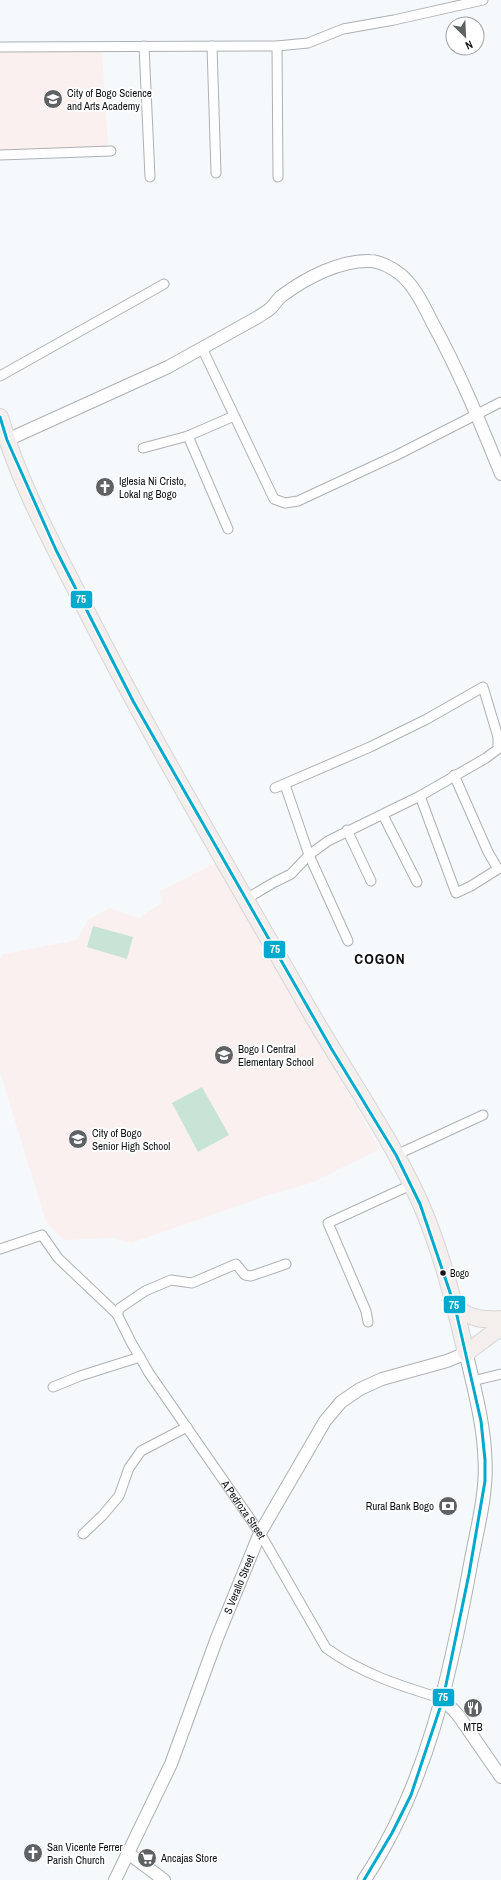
<svg xmlns="http://www.w3.org/2000/svg" width="501" height="1880" viewBox="0 0 501 1880" font-family="'Archivo Narrow',sans-serif">
  <style>
    .education { fill: #faf0ef }
    .green { fill: #c7e4d4 }
    .lines { fill: none; stroke-linecap: round; stroke-linejoin: round }
    .minor-casing { stroke: #aeb0b3; stroke-width: 11 }
    .tertiary-casing { stroke: #aeb0b3; stroke-width: 14 }
    .secondary-casing { stroke: #aeb0b3; stroke-width: 15 }
    .trunk-casing { stroke: #d5d6d8; stroke-width: 18 }
    .minor { stroke: #fefeff; stroke-width: 9 }
    .tertiary { stroke: #fefeff; stroke-width: 12 }
    .secondary { stroke: #fefeff; stroke-width: 13 }
    .trunk { stroke: #f4eeed; stroke-width: 16 }
    .bus-1-casing { stroke: #fff; stroke-width: 6 }
    .bus-1 { stroke: #00a9ce; stroke-width: 3 }
    .bus-dot { fill: #0e1013; stroke: #fff; stroke-width: 1.5 }
    .labels { text-anchor: middle; dominant-baseline: central; stroke-width: 4; stroke-linejoin: round; paint-order: stroke }
    .bus-label { font-size: 10px; fill: #0e1013; stroke: #fff; text-anchor: start }
    .poi-label { font-size: 11px; fill: #0e1013; stroke: #fff; text-anchor: start }
    .street-label { font-size: 11px; fill: #0e1013; stroke: #fff }
    .district-label { font-size: 15px; font-weight: bold; letter-spacing: 1px; fill: #0e1013; stroke: #fff }
    .line-badge { stroke: #fff; stroke-width: 1.5 }
    .badge-label { font-size: 11px; text-anchor: middle; font-weight: bold; fill: #fff }
  </style>
  <rect width="100%" height="100%" fill="#f6f9fc"/>
  <g class="education">
    <path d="M102,48L108,146L0,151V52Z"/>
    <path d="M217,862L380,1149L311,1183L269,1195L131,1243L113,1238L64,1240L46,1222L0,1072V959L3,954L77,940L88,920L109,908L139,918L162,903L160,891Z"/>
  </g>
  <g class="green">
    <path d="M93,926L133,937L127,959L87,947Z"/>
    <path d="M202,1087L229,1135L198,1152L172,1103Z"/>
  </g>
  <g class="lines">
    <defs>
      <g id="minor">
        <path d="M144,46L150,177"/>
        <path d="M212,46L216,173"/>
        <path d="M277,46L278,177"/>
        <path d="M0,47L277,46L308,43L343,29L394,20L483,0"/>
        <path d="M0,155L111,151"/>
        <path d="M202,348L274,499L285,503L298,501L397,455L501,402"/>
        <path d="M0,376L164,284"/>
        <path d="M188,436L228,529"/>
        <path d="M143,448L188,436L234,416"/>
        <path d="M285,785L309,855L348,941"/>
        <path d="M420,796L456,893L471,886L498,869L488,852L454,775"/>
        <path d="M383,815L417,882"/>
        <path d="M347,830L371,881"/>
        <path d="M246,899L273,883L291,874L309,855L328,841L420,796L486,758L498,749V737L483,687L427,719L370,747L275,788"/>
        <path d="M396,1155L483,1115"/>
        <path id="s1" d="M0,1249L42,1235L58,1258L117,1314L131,1342L149,1373L260,1533L326,1648C362,1674 401,1686 443,1699"/>
        <path d="M117,1314L120,1308L145,1291L171,1280L192,1283L236,1264L245,1275L251,1276L286,1264"/>
        <path d="M368,1322L366,1311L328,1223L411,1185"/>
        <path d="M472,1381L501,1374"/>
        <path d="M53,1387L80,1376L140,1357"/>
        <path d="M83,1534L102,1516L119,1496L129,1468L141,1451L187,1427"/>
      </g>
      <g id="tertiary">
        <path d="M7,440L168,367L258,317C262,314 267,312 271,308C275,304 278,298 283,295C306,278 340,260 370,261C379,261 393,268 400,274C414,285 424,306 432,322C459,371 480,422 501,474"/>
        <path d="M443,1699L458,1715L501,1777"/>
        <path d="M128,1853L164,1880"/>
        <path id="s2" d="M115,1880L171,1764L217,1638L260,1533L325,1421L341,1402L360,1389L382,1379L447,1361L466,1353"/>
      </g>
      <path id="secondary" d="M364,1880C427,1786 451,1672 471,1562C477,1529 487,1494 485,1460C484,1424 474,1388 466,1353"/>
      <g id="trunk">
        <path d="M0,417C19,484 55,548 86,610C154,743 230,871 304,1001C342,1068 388,1132 420,1202C441,1250 454,1302 466,1353L501,1327"/>
        <path d="M455,1307C472,1319 481,1320 501,1319"/>
      </g>
    </defs>
    <use href="#minor" class="minor-casing"/>
    <use href="#tertiary" class="tertiary-casing"/>
    <use href="#secondary" class="secondary-casing"/>
    <use href="#trunk" class="trunk-casing"/>
    <use href="#minor" class="minor"/>
    <use href="#tertiary" class="tertiary"/>
    <use href="#secondary" class="secondary"/>
    <use href="#trunk" class="trunk"/>
    <defs>
      <path id="bus-1" d="M0,417L7,440L56,550L133,701L331,1048L396,1155L420,1204L455,1307L481,1421L485,1460V1481L469,1574L443,1699L411,1795L392,1833L364,1880"/>
    </defs>
    <use href="#bus-1" class="bus-1-casing"/>
    <use href="#bus-1" class="bus-1"/>
  </g>
  <defs>
    <symbol id="school-disc" viewBox="-11 -11 22 22"><circle r="9.5" fill="#5f6265" stroke="#fff"/><path d="M0-5L7-2L0 1L-7-2ZM-4 1L0 2.5L4 1V4Q0 6-4 4Z" fill="#fff"/></symbol>
    <symbol id="church-disc" viewBox="-11 -11 22 22"><circle r="9.5" fill="#5f6265" stroke="#fff"/><path d="M-1.2-6h2.4v3.5h3.3v2.4h-3.3V6h-2.4V-.1h-3.3v-2.4h3.3Z" fill="#fff"/></symbol>
    <symbol id="bank-disc" viewBox="-11 -11 22 22"><circle r="9.5" fill="#5f6265" stroke="#fff"/><path d="M-6-4H6V4H-6ZM0-2.3a2.3 2.3 0 1 0 0 4.6a2.3 2.3 0 1 0 0-4.6Z" fill="#fff"/></symbol>
    <symbol id="restaurant-disc" viewBox="-11 -11 22 22"><circle r="9.5" fill="#5f6265" stroke="#fff"/><path d="M-5-6h1v4h1v-4h1v4h1v-4h1v5L-1.5 .5V6h-2V.5L-5-1ZM5-6V6H3V1.5H1.5Q1.5-4 5-6Z" fill="#fff"/></symbol>
    <symbol id="supermarket-disc" viewBox="-11 -11 22 22"><circle r="9.5" fill="#5f6265" stroke="#fff"/><path d="M-6-5.5h2.5l.6 2H6L4.5 2H-2.5L-4.4-4H-6ZM-1.5 3.2a1.3 1.3 0 1 0 .1 0ZM3 3.2a1.3 1.3 0 1 0 .1 0Z" fill="#fff"/></symbol>
  </defs>
  <g fill-rule="evenodd">
    <use href="#school-disc" x="42" y="88" width="22" height="22"/>
    <use href="#church-disc" x="94" y="476" width="22" height="22"/>
    <use href="#school-disc" x="213" y="1044" width="22" height="22"/>
    <use href="#school-disc" x="67" y="1128" width="22" height="22"/>
    <use href="#bank-disc" x="437" y="1495" width="22" height="22"/>
    <use href="#restaurant-disc" x="462" y="1697" width="22" height="22"/>
    <use href="#church-disc" x="22" y="1842" width="22" height="22"/>
    <use href="#supermarket-disc" x="136" y="1847" width="22" height="22"/>
  </g>
  <circle class="bus-dot" cx="443" cy="1273" r="3.5"/>
  <g class="labels">
    <g class="bus-label">
      <text x="450" y="1273">Bogo</text>
    </g>
    <g class="poi-label">
      <text x="67" y="93">City of Bogo Science<tspan x="67" dy="13">and Arts Academy</tspan></text>
      <text x="119" y="481">Iglesia Ni Cristo,<tspan x="119" dy="13">Lokal ng Bogo</tspan></text>
      <text x="238" y="1049">Bogo I Central<tspan x="238" dy="13">Elementary School</tspan></text>
      <text x="92" y="1133">City of Bogo<tspan x="92" dy="13">Senior High School</tspan></text>
      <text x="434" y="1506" text-anchor="end">Rural Bank Bogo</text>
      <text x="473" y="1727" text-anchor="middle">MTB</text>
      <text x="47" y="1847">San Vicente Ferrer<tspan x="47" dy="13">Parish Church</tspan></text>
      <text x="161" y="1858">Ancajas Store</text>
    </g>
    <g class="street-label">
      <text stroke="none"><textPath href="#s1" startOffset="387">A Pedroza Street</textPath></text>
      <text stroke="none"><textPath href="#s2" startOffset="321">S Verallo Street</textPath></text>
    </g>
    <g class="district-label">
      <text x="380" y="958">COGON</text>
    </g>
  </g>
  <g class="line-badge">
    <rect x="70" y="590" width="23" height="19" rx="4" fill="#00a9ce"/>
    <rect x="263" y="940" width="23" height="19" rx="4" fill="#00a9ce"/>
    <rect x="443" y="1295" width="23" height="19" rx="4" fill="#00a9ce"/>
    <rect x="432" y="1688" width="23" height="19" rx="4" fill="#00a9ce"/>
  </g>
  <g class="badge-label">
    <text x="81" y="603">75</text>
    <text x="275" y="953">75</text>
    <text x="454" y="1309">75</text>
    <text x="443" y="1701">75</text>
  </g>
  <g transform="translate(465 36) rotate(156)"><circle r="19" fill="#ffffff" stroke="#9f9fa1"/>
  <path d="M0-3L7 15L0 10L-7 15Z" fill="#5f6265"/>
  <text y="-6" font-size="11" font-weight="bold" text-anchor="middle" fill="#0e1013">N</text>
  </g>
</svg>
